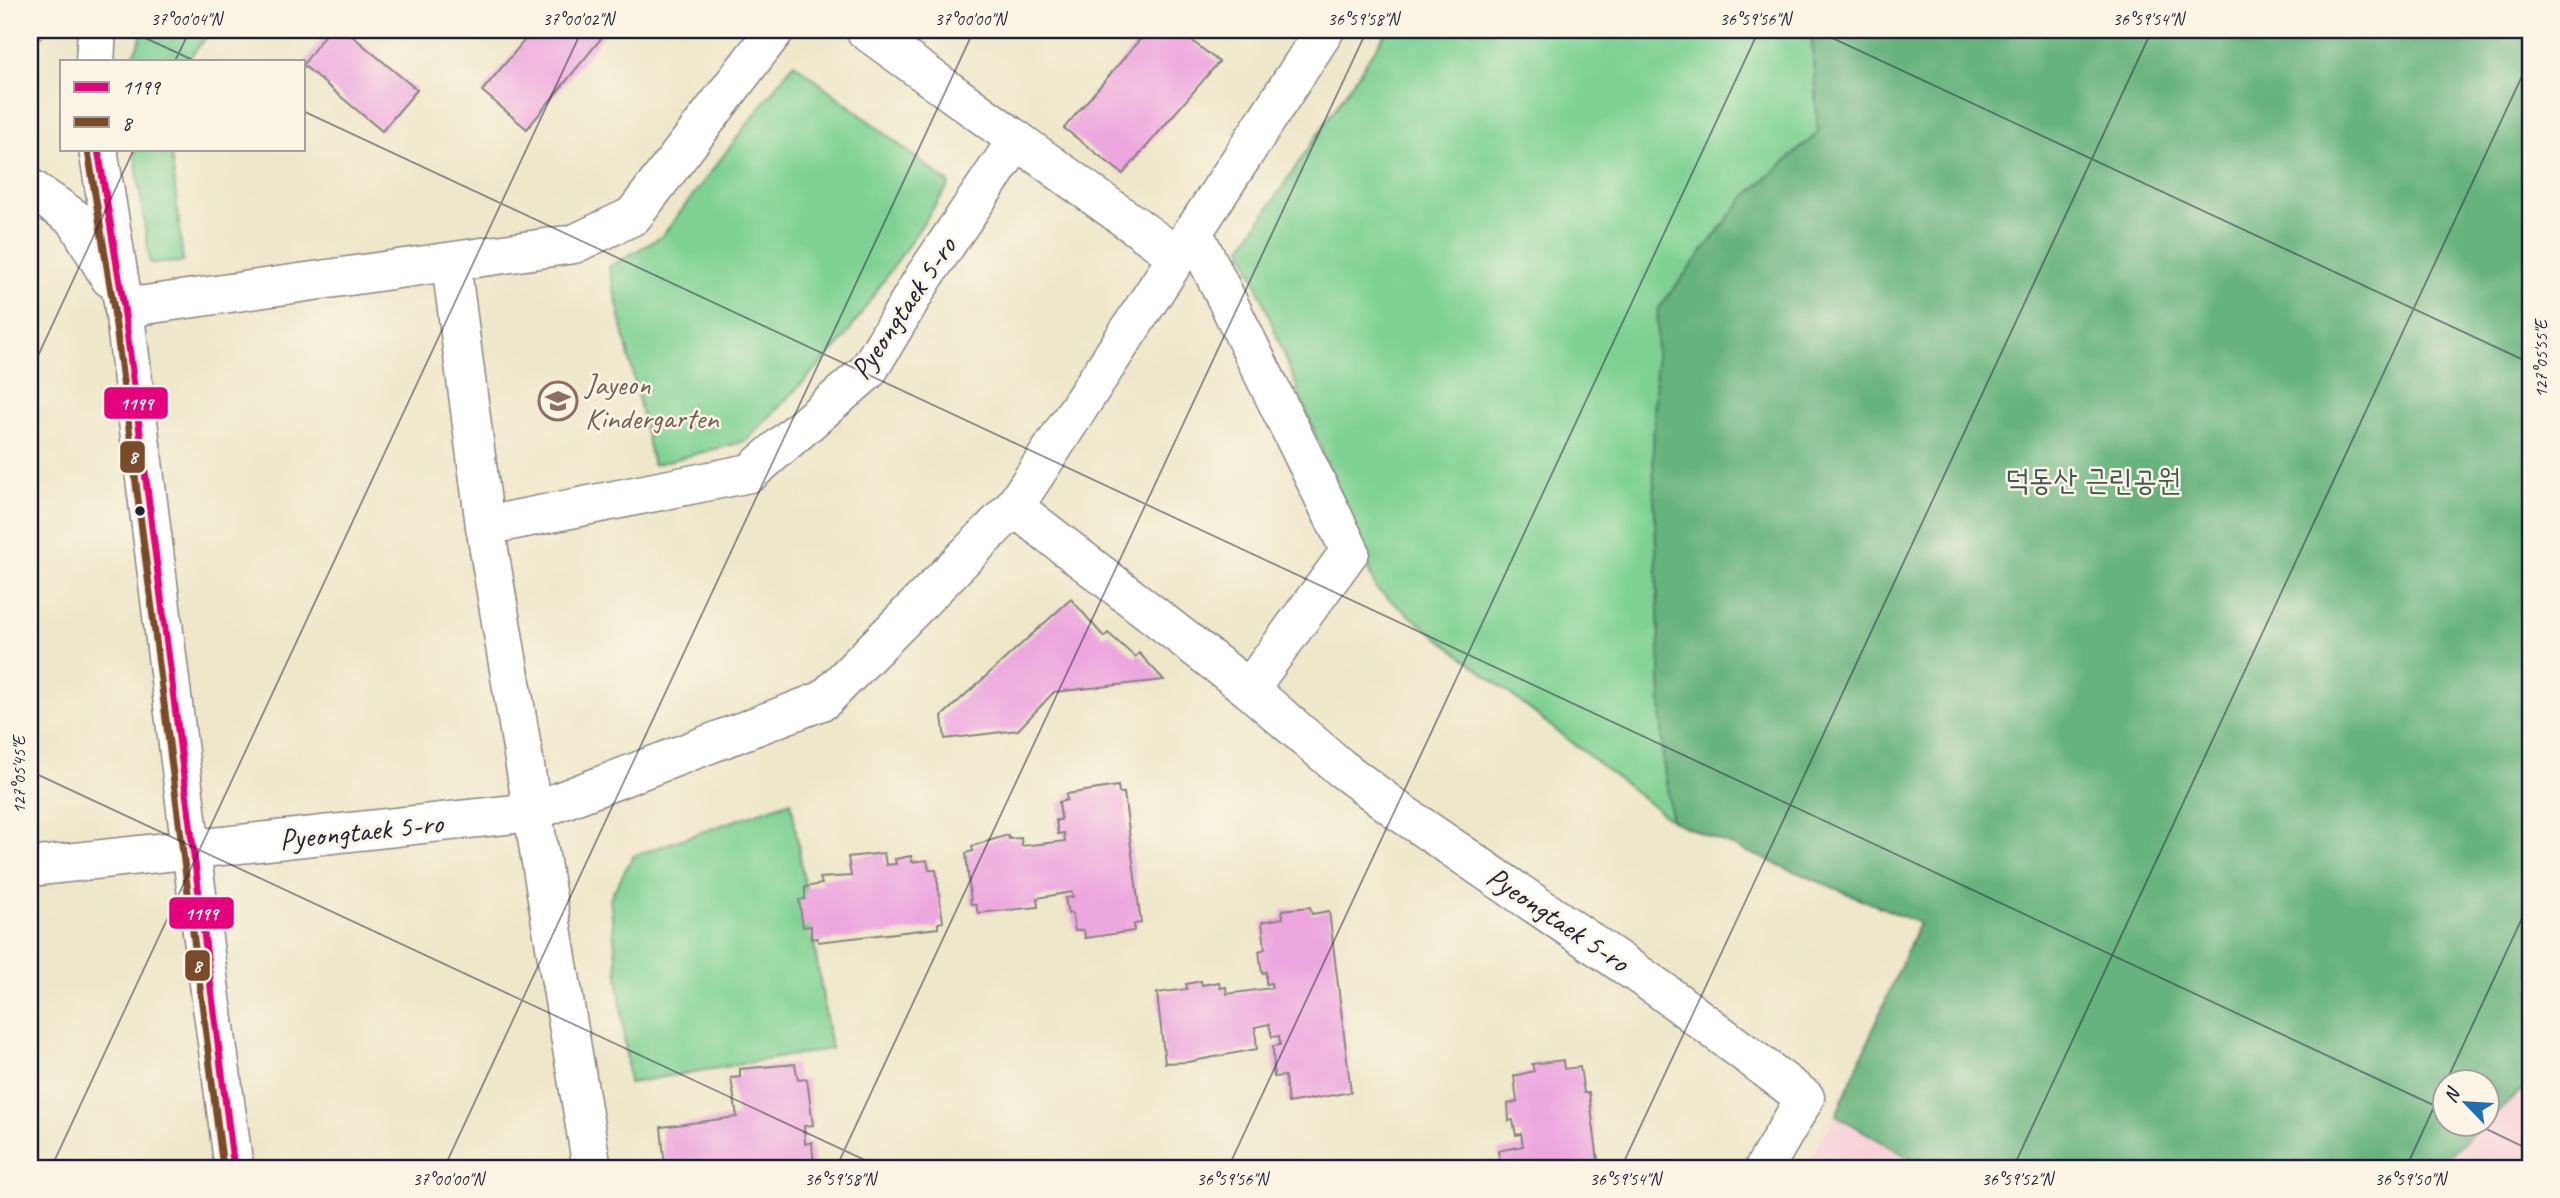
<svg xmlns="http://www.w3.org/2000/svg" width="2560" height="1198" viewBox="0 0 2560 1198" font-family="Caveat,'Poor Story',sans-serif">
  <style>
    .built { fill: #f6cfd7 }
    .green { fill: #7ed193; stroke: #507a67; stroke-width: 2 }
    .forest { fill: #66b37d; stroke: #446a5c; stroke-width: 2 }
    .building { fill: #eda7df }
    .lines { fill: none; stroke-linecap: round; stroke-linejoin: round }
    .minor-casing { stroke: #888482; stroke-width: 41 }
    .major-casing { stroke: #888482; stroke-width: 41 }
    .path { stroke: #888482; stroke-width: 4.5; stroke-dasharray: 2 5; stroke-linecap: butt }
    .minor { stroke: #fff; stroke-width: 38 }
    .major { stroke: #fff; stroke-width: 38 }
    .bus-1-casing { stroke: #fcf5e5; stroke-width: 12 }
    .bus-2-casing { stroke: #fcf5e5; stroke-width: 12 }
    .bus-1 { stroke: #e5007d; stroke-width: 7 }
    .bus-2 { stroke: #7a4b2a; stroke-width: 7 }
    .ticks { fill: none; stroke: #22223b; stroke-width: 2; stroke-opacity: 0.45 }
    .bus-dot { fill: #22223b; stroke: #fcf5e5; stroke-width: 2.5 }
    .labels { text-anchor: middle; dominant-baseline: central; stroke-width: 5; stroke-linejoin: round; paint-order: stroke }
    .street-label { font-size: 30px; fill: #22223b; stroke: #fcf5e5 }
    .education-label { font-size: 30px; fill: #785e54; stroke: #fcf5e5; text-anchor: start }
    .park-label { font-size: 30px; fill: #3e5755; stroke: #fcf5e5 }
    .line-badge { stroke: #fcf5e5; stroke-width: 2.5 }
    .badge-label { font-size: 19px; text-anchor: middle; font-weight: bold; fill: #fff }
    .neatline { fill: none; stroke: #22223b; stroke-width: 2.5 }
    .ticks-label { font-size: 18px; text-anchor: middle; fill: #22223b }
  </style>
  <rect width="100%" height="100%" fill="#fcf5e5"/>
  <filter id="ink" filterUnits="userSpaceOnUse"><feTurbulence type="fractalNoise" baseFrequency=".0143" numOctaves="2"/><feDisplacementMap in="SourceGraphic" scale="14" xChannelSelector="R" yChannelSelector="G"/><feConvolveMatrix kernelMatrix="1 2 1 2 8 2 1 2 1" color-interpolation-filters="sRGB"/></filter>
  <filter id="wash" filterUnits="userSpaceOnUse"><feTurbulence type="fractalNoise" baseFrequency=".00686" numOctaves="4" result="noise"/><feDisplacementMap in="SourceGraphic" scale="28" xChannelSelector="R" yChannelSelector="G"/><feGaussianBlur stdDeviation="1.57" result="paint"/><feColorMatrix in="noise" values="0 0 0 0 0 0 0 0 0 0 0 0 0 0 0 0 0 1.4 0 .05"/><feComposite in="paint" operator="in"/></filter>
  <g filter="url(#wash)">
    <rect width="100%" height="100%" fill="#eee7c9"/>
    <g class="built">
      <path d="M2530,1082V1168H2415L2452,1153Z"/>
      <path d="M1836,1115L1916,1162L1919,1168H1804Z"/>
    </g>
    <g class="green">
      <path d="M144,30H212L187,61H131Z"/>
      <path d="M1388,30H1811L1812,34L1818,133L1745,197L1658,309L1653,454L1663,761L1672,821L1376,589L1242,247Z"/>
      <path d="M794,63L950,184L841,343L746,441L653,465L609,267L662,236Z"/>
      <path d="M134,149H171L183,262L150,263Z"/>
      <path d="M791,801L831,1049L629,1083L610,898L633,856Z"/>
    </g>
    <path class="forest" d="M1811,30H2530V1082L2487,1122L2486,1082H2444V1124L2484,1125L2452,1153L2415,1168H1919L1916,1162L1836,1115L1919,923L1672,821L1663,761L1653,454L1658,309L1745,197L1818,133Z"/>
    <g id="blocks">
      <g class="building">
        <path d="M328,30H345L417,90L382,131L303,65Z"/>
        <path d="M533,30H608L527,129L482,91Z"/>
        <path d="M1148,30H1178L1219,62L1123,174L1064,128Z"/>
        <path d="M1071,599L1104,637L1108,633L1135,657L1139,653L1164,680L1054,692L1018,730L945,739L942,716Z"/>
        <path d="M1118,786L1119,793H1124L1141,923L1134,924V931L1085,938L1084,930L1075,931L1072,913L1068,914L1065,898L1073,897L1072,892L1037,898L1038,907L978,913L976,905L971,904L966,853L973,851L972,846L1008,835L1009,839L1021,838L1022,846L1065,841L1064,833L1058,834L1056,820H1061L1059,802L1067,800L1066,794Z"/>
        <path d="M884,853L886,865L896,864L895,859L911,856L912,862L927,860L929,870H936L943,922L938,923V928L818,942L817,938L811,939V926L803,927L799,900L805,899V887L822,884L820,878L851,876L848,857Z"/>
        <path d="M1310,907L1312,914L1329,911L1351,1092L1288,1103L1285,1076L1274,1077L1273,1046L1280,1045L1279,1036L1272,1037L1269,1024L1255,1027L1257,1049L1188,1062L1165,1063L1157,993L1187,989L1186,984L1201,981L1202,985L1219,982L1220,988L1226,987L1227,994L1272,988L1271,983L1266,984V972L1262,973L1259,951L1265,949L1262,922L1283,918L1282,910Z"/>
        <path d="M1563,1060L1564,1069L1580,1067L1584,1093H1589L1599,1168H1501L1498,1151L1523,1146L1521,1134L1516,1135L1513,1120L1509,1121L1508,1104L1517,1102L1514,1076L1534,1071L1532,1064Z"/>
        <path d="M795,1064L798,1080L807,1079L813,1125L804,1126L805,1144L812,1142L814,1168H665L661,1127L737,1117L731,1078L740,1077V1069Z"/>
      </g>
    </g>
  </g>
  <g filter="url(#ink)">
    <use href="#blocks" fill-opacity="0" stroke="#888482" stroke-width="2"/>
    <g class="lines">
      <defs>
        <g id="minor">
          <path d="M865,30L1177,256"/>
          <path d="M1193,231L1350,551L1249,689"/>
          <path d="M451,263L485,526L592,1168"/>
          <path d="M124,308L574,244L633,216L775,30"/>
          <path d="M1014,507L1249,689L1341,768L1400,812L1661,990L1805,1098L1764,1168"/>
          <path d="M485,526L750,473L868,371L924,277L1017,140"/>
          <path d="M191,850L234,1168"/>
          <path d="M30,867L532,812L824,700L1014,507L1325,30"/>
        </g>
        <g id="major">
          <path d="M95,61L97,30"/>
          <path d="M98,149L124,308L191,850"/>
          <path d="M30,188L75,219L110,278"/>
        </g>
      </defs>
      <use href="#minor" class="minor-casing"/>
      <use href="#major" class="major-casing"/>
      <path class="path" d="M30,49L46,30"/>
      <use href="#minor" class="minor"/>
      <use href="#major" class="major"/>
      <defs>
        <path id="bus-1" d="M98,149L124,308L234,1168"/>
        <path id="bus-2" d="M88,151L114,310L223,1168"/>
      </defs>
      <use href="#bus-1" class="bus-1-casing"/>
      <use href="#bus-2" class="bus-2-casing"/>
      <use href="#bus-1" class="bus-1"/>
      <use href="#bus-2" class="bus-2"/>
    </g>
  </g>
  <path class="ticks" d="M128,30L195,61M1815,30L2530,363M175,61L190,30M303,111L2444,1110M30,373L134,149M30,771L882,1168M2446,1082L2530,901M2476,1124L2530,1150M51,1168L582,30M444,1168L974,30M836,1168L1367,30M1228,1168L1759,30M1621,1168L2152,30M2013,1168L2530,59M2406,1168L2444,1085"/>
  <defs>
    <symbol id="school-ring" viewBox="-11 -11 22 22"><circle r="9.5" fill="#fcf5e5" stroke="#8d6e63" stroke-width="1.5"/><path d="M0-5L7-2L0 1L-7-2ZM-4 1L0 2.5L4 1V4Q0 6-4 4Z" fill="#8d6e63"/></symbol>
  </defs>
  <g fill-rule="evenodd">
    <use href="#school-ring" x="536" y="379" width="44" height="44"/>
  </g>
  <circle class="bus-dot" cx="140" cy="511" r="6"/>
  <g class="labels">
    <g class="street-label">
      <text transform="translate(903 308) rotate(-56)">Pyeongtaek 5-ro</text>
      <text transform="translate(361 831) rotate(-6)">Pyeongtaek 5-ro</text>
      <text transform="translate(1558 919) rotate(34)">Pyeongtaek 5-ro</text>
    </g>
    <g class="education-label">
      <text x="585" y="384">Jayeon<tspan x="585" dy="34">Kindergarten</tspan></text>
    </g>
    <g class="park-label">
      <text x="2093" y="480">덕동산 근린공원</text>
    </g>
  </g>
  <g class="line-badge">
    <rect x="103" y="386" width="66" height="34" rx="7" fill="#e5007d"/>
    <rect x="119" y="440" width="27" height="34" rx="7" fill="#7a4b2a"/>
    <rect x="168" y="896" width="67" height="34" rx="7" fill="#e5007d"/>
    <rect x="184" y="949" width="27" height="33" rx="7" fill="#7a4b2a"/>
  </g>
  <g class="badge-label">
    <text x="136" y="410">1199</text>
    <text x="133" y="463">8</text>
    <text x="201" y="920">1199</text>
    <text x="197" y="972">8</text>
  </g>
  <rect width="2560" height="1198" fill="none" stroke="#fcf5e5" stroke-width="77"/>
  <rect x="60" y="60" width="245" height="91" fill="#fcf5e5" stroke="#a5a1a1" stroke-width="2"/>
  <rect x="74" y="82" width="35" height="10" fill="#e5007d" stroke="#a5a1a1" stroke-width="2"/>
  <text x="122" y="94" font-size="21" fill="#22223b">1199</text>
  <rect x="74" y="117" width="35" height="10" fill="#7a4b2a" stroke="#a5a1a1" stroke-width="2"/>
  <text x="122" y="130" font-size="21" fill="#22223b">8</text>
  <g transform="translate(2466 1103) rotate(295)"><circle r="33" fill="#fcf5e5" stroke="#a5a1a1" stroke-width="2"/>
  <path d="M0-5L12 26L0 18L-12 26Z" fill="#1f6fb2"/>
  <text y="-10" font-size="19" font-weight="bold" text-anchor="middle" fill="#22223b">N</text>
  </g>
  <rect x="38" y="38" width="2484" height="1122" class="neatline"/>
  <g class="ticks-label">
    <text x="186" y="25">37°00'04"N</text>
    <text x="578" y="25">37°00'02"N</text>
    <text x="970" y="25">37°00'00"N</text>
    <text x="1363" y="25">36°59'58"N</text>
    <text x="1755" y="25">36°59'56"N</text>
    <text x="2148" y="25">36°59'54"N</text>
    <text transform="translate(2541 359) rotate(-90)" y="6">127°05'55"E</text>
    <text transform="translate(19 775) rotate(-90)" y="6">127°05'45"E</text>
    <text x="448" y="1185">37°00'00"N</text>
    <text x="840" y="1185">36°59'58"N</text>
    <text x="1232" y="1185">36°59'56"N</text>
    <text x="1625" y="1185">36°59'54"N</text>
    <text x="2017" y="1185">36°59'52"N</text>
    <text x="2410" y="1185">36°59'50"N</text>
  </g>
</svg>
